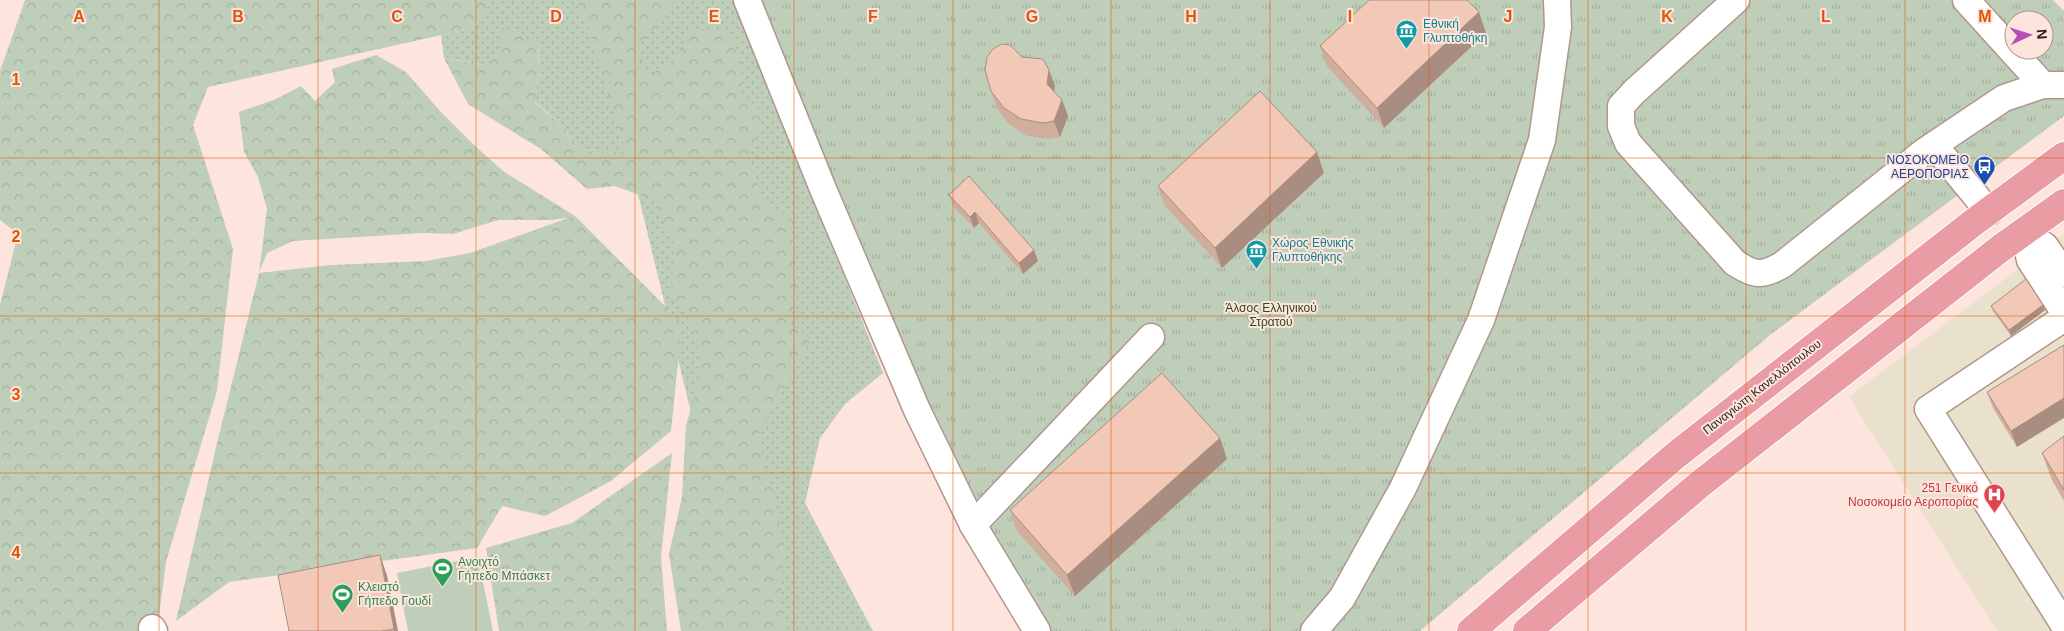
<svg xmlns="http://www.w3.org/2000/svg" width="2064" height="631" viewBox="0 0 2064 631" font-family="Arial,sans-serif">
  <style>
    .medical { fill: #e9e1cb }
    .grass { fill: url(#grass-dots) }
    .forest { fill: url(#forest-crowns); fill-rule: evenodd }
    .park { fill: url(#park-tufts); fill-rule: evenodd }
    .pitch { fill: #bfceb9 }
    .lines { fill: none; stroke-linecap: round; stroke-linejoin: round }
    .minor-casing { stroke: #b2968c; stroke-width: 29 }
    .major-casing { stroke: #fff; stroke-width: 30 }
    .minor { stroke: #fff; stroke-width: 26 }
    .major { stroke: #ea9ca5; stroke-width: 28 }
    .wall { fill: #d0ad9d }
    .shaded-wall { fill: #a98d80 }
    .building { fill: #f2c9b7; stroke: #a98d80 }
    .grid { fill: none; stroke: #de560d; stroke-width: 1; stroke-opacity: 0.55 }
    .labels { text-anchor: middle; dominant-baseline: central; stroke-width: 4; stroke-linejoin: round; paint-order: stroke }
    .culture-label { font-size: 12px; fill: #0d838f; stroke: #fde5dd; text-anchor: start }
    .transit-label { font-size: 12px; fill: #164399; stroke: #fde5dd; text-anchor: end }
    .park-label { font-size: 12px; fill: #2b4a1a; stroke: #fde5dd }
    .street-label { font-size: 12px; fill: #281d1a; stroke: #fde5dd }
    .health-label { font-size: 12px; fill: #be3a42; stroke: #fde5dd; text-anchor: end }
    .leisure-label { font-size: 12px; fill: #27864d; stroke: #fde5dd; text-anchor: start }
    .grid-label { font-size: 16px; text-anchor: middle; font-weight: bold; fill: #de560d; stroke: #fde5dd; stroke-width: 4; stroke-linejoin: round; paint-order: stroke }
  </style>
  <defs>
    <pattern id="grass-dots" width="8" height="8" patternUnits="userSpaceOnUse" patternTransform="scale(1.25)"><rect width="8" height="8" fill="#bfceb9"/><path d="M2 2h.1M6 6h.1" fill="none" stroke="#a4b09e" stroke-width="1.8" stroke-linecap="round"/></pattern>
    <pattern id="forest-crowns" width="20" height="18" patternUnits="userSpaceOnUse" patternTransform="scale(1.25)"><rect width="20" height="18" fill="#bfceb9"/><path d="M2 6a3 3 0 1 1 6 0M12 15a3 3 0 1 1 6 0" fill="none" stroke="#a4b09e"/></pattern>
    <pattern id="park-tufts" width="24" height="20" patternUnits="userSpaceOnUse" patternTransform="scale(1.25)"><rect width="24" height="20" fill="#bfceb9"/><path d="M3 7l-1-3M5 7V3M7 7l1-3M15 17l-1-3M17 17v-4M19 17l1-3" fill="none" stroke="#a4b09e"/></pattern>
  </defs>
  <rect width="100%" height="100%" fill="#fde5dd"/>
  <path class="medical" d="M2064,234V631H1997L1849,397Z"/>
  <g class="grass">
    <path d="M492,0H575L588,27L626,151L598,154L571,145L567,130L535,102L539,71L538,45L498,53L484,65L444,58L441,35L473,28Z"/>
    <path d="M591,0H734L883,373L845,404L820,438L805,503L873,631H744Z"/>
  </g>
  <g class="forest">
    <path d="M25,0H492L473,28L208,87L193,125L233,249L217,391L166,562L159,615L142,625L152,631H0V305L18,234L0,220V71Z"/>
    <path d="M575,0H674L670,12L641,44L645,78L674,60L691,29L730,30L743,67L741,92L764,114L748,159L763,199L791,219L797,293L790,322L811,340L758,436C767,471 778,505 783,541C787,572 773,600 788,631H681L669,554L682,497L686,425L702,372L694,326L671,292L674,245L656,201L615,186L587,189L541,149L468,104L444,58L484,65L498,53L503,27L538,45L539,71L535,103L567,130L571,145L598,154L625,151L588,28Z"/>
    <path d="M376,55L406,72L440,111L473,144L503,171L575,216L682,323L671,431L611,481L545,516L502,506L477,548L229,582L176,621L217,443L259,273L267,209L258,177L244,152L239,112L276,99L301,86L315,101L335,82L332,69ZM571,217L470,253L426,261L331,265L259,273L267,253L293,241L424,233L453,234L498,220H553Z"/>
    <path d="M672,453L661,557L667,631H499L486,548L572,523Z"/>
  </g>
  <path class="park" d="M754,0H2053L2064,11V116L1770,335L1420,631H1050L986,522L918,397ZM2014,20H2044V50H2014Z"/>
  <path class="pitch" d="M478,557L493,631H408L397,573Z"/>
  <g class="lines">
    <defs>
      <g id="minor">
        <path d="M747,0L823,189L917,410L973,525L1037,631"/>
        <path d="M1736,0L1634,92L1621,106V126L1628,143L1735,263C1754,275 1761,277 1782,265L1925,151L2004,98L2043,85H2064"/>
        <path d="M1966,0L2043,85"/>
        <path d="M1934,145L1989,212"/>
        <path d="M2064,274L2045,246L2024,233L2030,260L2064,312"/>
        <path d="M2064,318L1928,409L2064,625"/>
        <path d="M973,525L1151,337"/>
        <path d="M152,628L154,631"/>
        <path d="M1314,631L1342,598L1403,488L1481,320L1542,140L1558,27L1557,0"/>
      </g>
      <g id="major">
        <path d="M1471,631L1676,455L1974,222L2064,156"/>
        <path d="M1527,631L1700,484L2001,248L2064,203"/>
      </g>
    </defs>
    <use href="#minor" class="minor-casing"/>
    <use href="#major" class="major-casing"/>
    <use href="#minor" class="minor"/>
    <use href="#major" class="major"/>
  </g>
  <g class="wall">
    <path d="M1486,33L1384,128L1327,66L1320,46Z"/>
    <path d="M1022,57L1055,86L1054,92L1062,100L1068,116L1060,137L1048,139L1027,136L1009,124L996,107L991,91Z"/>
    <path d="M1324,173L1222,268L1165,206L1158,186Z"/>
    <path d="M949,195L1034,250L1038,261L1023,274L979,223L974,228L953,206Z"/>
    <path d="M2043,305L2045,310L2011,336L1993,311L1991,306Z"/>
    <path d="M2064,345L2017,447L1993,408L1987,392Z"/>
    <path d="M2064,436V501L2052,480L2042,453Z"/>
    <path d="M1227,459L1075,596L1017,531L1010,510Z"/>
    <path d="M380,555L387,576L398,631H289Z"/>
  </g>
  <g class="shaded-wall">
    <path d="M1479,12L1486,33L1384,128L1377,108Z"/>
    <path d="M1049,70L1055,86L1053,100L1047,84Z"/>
    <path d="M1062,100L1068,116L1060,137L1054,121Z"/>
    <path d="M1317,152L1324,173L1222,268L1215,248Z"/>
    <path d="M975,212L979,223L974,228L970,217Z"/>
    <path d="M1034,250L1038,261L1023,274L1019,263Z"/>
    <path d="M2043,305L2045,310L2011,336L2009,330Z"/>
    <path d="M2064,398V418L2017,447L2011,431Z"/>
    <path d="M1220,438L1227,459L1075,596L1067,575Z"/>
    <path d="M380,555L387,576L398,631H394V629Z"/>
  </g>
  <g class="building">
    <path d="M1369,0H1467L1479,12L1377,108L1320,46Z"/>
    <path d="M1002,44L1010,45L1022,57L1043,59L1049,70L1047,84L1062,100L1054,121L1043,123L1021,119L1004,108L991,91L985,70L987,57L993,49Z"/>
    <path d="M1260,91L1317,152L1215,248L1158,186Z"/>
    <path d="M969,176L1034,250L1019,263L975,212L970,217L949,195Z"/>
    <path d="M2026,279L2043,305L2009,330L1991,306Z"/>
    <path d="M2064,345V398L2011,431L1987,392Z"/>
    <path d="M1162,373L1220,438L1067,575L1010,510Z"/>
    <path d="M2064,436V490L2042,453Z"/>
    <path d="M380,555L394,629L382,631H289L278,575Z"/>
  </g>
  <path class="grid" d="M159,0V631M318,0V631M476,0V631M635,0V631M794,0V631M953,0V631M1111,0V631M1270,0V631M1429,0V631M1588,0V631M1746,0V631M1905,0V631M0,158H2064M0,316H2064M0,473H2064"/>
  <defs>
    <symbol id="museum-pin" viewBox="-11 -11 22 30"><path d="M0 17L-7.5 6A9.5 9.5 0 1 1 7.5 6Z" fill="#0f9aa8" stroke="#fde5dd"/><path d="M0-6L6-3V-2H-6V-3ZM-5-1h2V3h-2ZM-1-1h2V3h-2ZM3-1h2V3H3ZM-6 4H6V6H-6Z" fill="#fff"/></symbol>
    <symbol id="bus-pin" viewBox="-11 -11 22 30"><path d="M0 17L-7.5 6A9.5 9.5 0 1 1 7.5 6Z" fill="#1a4fb4" stroke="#fde5dd"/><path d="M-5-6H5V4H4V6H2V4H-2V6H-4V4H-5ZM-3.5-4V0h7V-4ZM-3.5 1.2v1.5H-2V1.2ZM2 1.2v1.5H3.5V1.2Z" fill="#fff"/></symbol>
    <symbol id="hospital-pin" viewBox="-11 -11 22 30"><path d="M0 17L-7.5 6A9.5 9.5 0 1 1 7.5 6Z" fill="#e0444e" stroke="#fde5dd"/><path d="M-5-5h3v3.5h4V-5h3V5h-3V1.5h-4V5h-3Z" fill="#fff"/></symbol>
    <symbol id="stadium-pin" viewBox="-11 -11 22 30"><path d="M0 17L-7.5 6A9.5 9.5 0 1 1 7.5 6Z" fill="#2e9e5b" stroke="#fde5dd"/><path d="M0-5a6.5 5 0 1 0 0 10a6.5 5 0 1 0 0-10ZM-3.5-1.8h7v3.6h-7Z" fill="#fff"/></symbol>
  </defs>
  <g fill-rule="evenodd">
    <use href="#museum-pin" x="1394" y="18" width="25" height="34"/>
    <use href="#bus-pin" x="1972" y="154" width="25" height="34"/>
    <use href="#museum-pin" x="1244" y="238" width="25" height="34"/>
    <use href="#hospital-pin" x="1982" y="482" width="25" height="34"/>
    <use href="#stadium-pin" x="430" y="556" width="25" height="34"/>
    <use href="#stadium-pin" x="330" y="582" width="25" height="34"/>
  </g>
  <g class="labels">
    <g class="culture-label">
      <text x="1423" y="24">Εθνική<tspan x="1423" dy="14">Γλυπτοθήκη</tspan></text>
      <text x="1272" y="243">Χώρος Εθνικής<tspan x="1272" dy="14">Γλυπτοθήκης</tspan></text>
    </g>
    <g class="transit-label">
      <text x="1969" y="160">ΝΟΣΟΚΟΜΕΙΟ<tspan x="1969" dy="14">ΑΕΡΟΠΟΡΙΑΣ</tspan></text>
    </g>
    <g class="park-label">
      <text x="1271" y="308">Άλσος Ελληνικού<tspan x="1271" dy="14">Στρατού</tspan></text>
    </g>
    <g class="street-label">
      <text transform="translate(1762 387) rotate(-38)">Παναγιώτη Κανελλόπουλου</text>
    </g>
    <g class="health-label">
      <text x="1978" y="488">251 Γενικό<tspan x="1978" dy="14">Νοσοκομείο Αεροπορίας</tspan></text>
    </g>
    <g class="leisure-label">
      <text x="458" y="562">Ανοιχτό<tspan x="458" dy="14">Γήπεδο Μπάσκετ</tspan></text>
      <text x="358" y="587">Κλειστό<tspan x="358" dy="14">Γήπεδο Γουδί</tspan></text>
    </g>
  </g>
  <g class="grid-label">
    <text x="79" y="22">A</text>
    <text x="238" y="22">B</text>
    <text x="397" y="22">C</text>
    <text x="556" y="22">D</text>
    <text x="714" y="22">E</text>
    <text x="873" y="22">F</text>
    <text x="1032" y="22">G</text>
    <text x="1191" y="22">H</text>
    <text x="1350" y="22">I</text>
    <text x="1508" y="22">J</text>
    <text x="1667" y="22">K</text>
    <text x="1826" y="22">L</text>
    <text x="1985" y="22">M</text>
    <text x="16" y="85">1</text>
    <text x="16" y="242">2</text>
    <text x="16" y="400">3</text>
    <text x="16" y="558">4</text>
  </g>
  <g transform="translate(2029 35) rotate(86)"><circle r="24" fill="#fde5dd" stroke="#a8958f"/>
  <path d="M0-4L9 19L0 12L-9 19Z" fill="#b351b7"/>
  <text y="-8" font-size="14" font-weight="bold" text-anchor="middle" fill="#281d1a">N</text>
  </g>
</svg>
